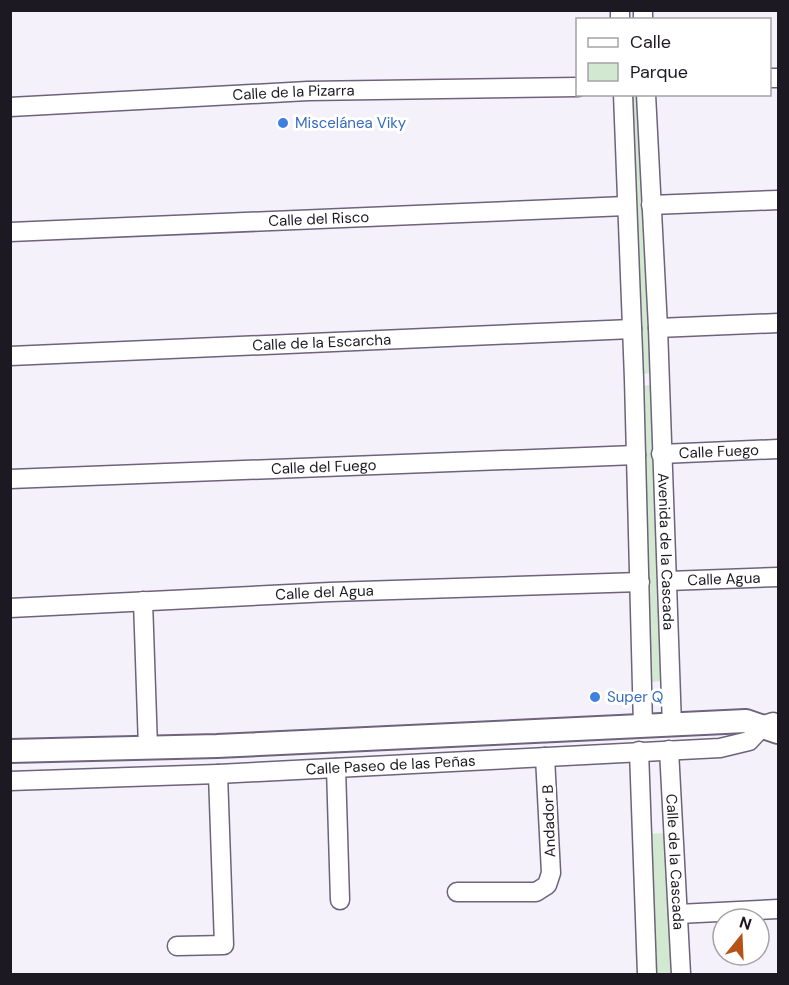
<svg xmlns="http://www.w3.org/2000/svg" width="789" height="985" viewBox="0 0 789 985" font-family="'DM Sans',sans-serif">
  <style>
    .green { fill: #d3e8d1 }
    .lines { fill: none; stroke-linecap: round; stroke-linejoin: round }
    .minor-casing { stroke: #6d637a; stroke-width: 21 }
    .tertiary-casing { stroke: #6d637a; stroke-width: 26 }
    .minor { stroke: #fff; stroke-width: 18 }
    .tertiary { stroke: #fff; stroke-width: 22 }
    .shop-dot { fill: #3f7fe0; stroke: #fff; stroke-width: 2 }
    .labels { text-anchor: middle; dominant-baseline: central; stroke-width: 6; stroke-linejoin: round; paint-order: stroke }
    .street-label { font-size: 15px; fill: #1d1922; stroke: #fff }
    .shop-label { font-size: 15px; fill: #366cbe; stroke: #fff; text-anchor: start }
  </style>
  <rect width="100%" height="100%" fill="#f5f1fb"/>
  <g class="green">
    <path d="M630,95H643L653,373L642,374Z"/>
    <path d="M650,385L662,681L652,682L640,386Z"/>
    <path d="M668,833L676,974H654L645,834Z"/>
  </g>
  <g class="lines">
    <defs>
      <g id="minor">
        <path d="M620,10V20"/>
        <path d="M643,10V20"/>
        <path d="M770,78H778"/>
        <path d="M623,94L634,379L643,726"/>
        <path id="s1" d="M646,94L658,328L672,726"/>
        <path id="s2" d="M10,107L308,91L578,87"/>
        <path d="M651,205L778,200"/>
        <path id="s3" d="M10,232L626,206"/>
        <path d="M658,328L778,323"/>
        <path id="s4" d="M10,356L632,329"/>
        <path id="s5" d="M661,454L778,449"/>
        <path id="s6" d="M10,479L636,455"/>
        <path id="s7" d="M668,581L778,577"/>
        <path d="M143,601L148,748"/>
        <path id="s8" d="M10,608L330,592L640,582"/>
        <path id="s9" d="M669,750L681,974"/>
        <path d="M639,751L647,974"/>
        <path d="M336,768L340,900"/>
        <path id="s10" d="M10,781L218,774L720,748L749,741L764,725L773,722"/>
        <path d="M457,892H536L547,885L551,873L545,757"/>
        <path d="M678,914L778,909"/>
        <path d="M177,946L224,945L218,774"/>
      </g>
      <path id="tertiary" d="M10,751L217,746L746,721L778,732"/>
    </defs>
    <use href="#minor" class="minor-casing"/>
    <use href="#tertiary" class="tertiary-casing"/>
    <use href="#minor" class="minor"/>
    <use href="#tertiary" class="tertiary"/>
  </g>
  <g class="shop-dot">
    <circle cx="283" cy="123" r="6"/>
    <circle cx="595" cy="697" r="6"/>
  </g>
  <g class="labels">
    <g class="street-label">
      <text stroke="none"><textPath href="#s2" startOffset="284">Calle de la Pizarra</textPath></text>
      <text stroke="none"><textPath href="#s3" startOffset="309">Calle del Risco</textPath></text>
      <text stroke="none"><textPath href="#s4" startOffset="312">Calle de la Escarcha</textPath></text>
      <text stroke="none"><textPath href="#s5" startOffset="58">Calle Fuego</textPath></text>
      <text stroke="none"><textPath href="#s6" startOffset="314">Calle del Fuego</textPath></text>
      <text stroke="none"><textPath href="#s1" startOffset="458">Avenida de la Cascada</textPath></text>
      <text stroke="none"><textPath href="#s7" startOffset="56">Calle Agua</textPath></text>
      <text stroke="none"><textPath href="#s8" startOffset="315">Calle del Agua</textPath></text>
      <text stroke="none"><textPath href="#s10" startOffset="381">Calle Paseo de las Peñas</textPath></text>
      <text transform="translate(549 821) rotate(-92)">Andador B</text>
      <text stroke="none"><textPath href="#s9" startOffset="112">Calle de la Cascada</textPath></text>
    </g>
    <g class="shop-label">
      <text x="295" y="123">Miscelánea Viky</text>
      <text x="607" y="697">Super Q</text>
    </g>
  </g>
  <rect width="789" height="985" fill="none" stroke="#1d1922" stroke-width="24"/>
  <rect x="576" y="18" width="195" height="78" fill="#ffffff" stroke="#a5a3a7" stroke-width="1.5"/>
  <rect x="588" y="38" width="30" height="9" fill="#ffffff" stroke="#a5a3a7" stroke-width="1.5"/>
  <text x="630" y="48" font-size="18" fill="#1d1922">Calle</text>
  <rect x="588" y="63" width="30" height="18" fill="#d3e8d1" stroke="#a5a3a7" stroke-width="1.5"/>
  <text x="630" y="78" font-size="18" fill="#1d1922">Parque</text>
  <g transform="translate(741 937) rotate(18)"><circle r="28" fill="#ffffff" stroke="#a5a3a7" stroke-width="1.5"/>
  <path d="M0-4.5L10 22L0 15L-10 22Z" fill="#b55317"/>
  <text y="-9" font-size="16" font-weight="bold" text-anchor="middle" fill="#1d1922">N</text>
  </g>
</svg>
